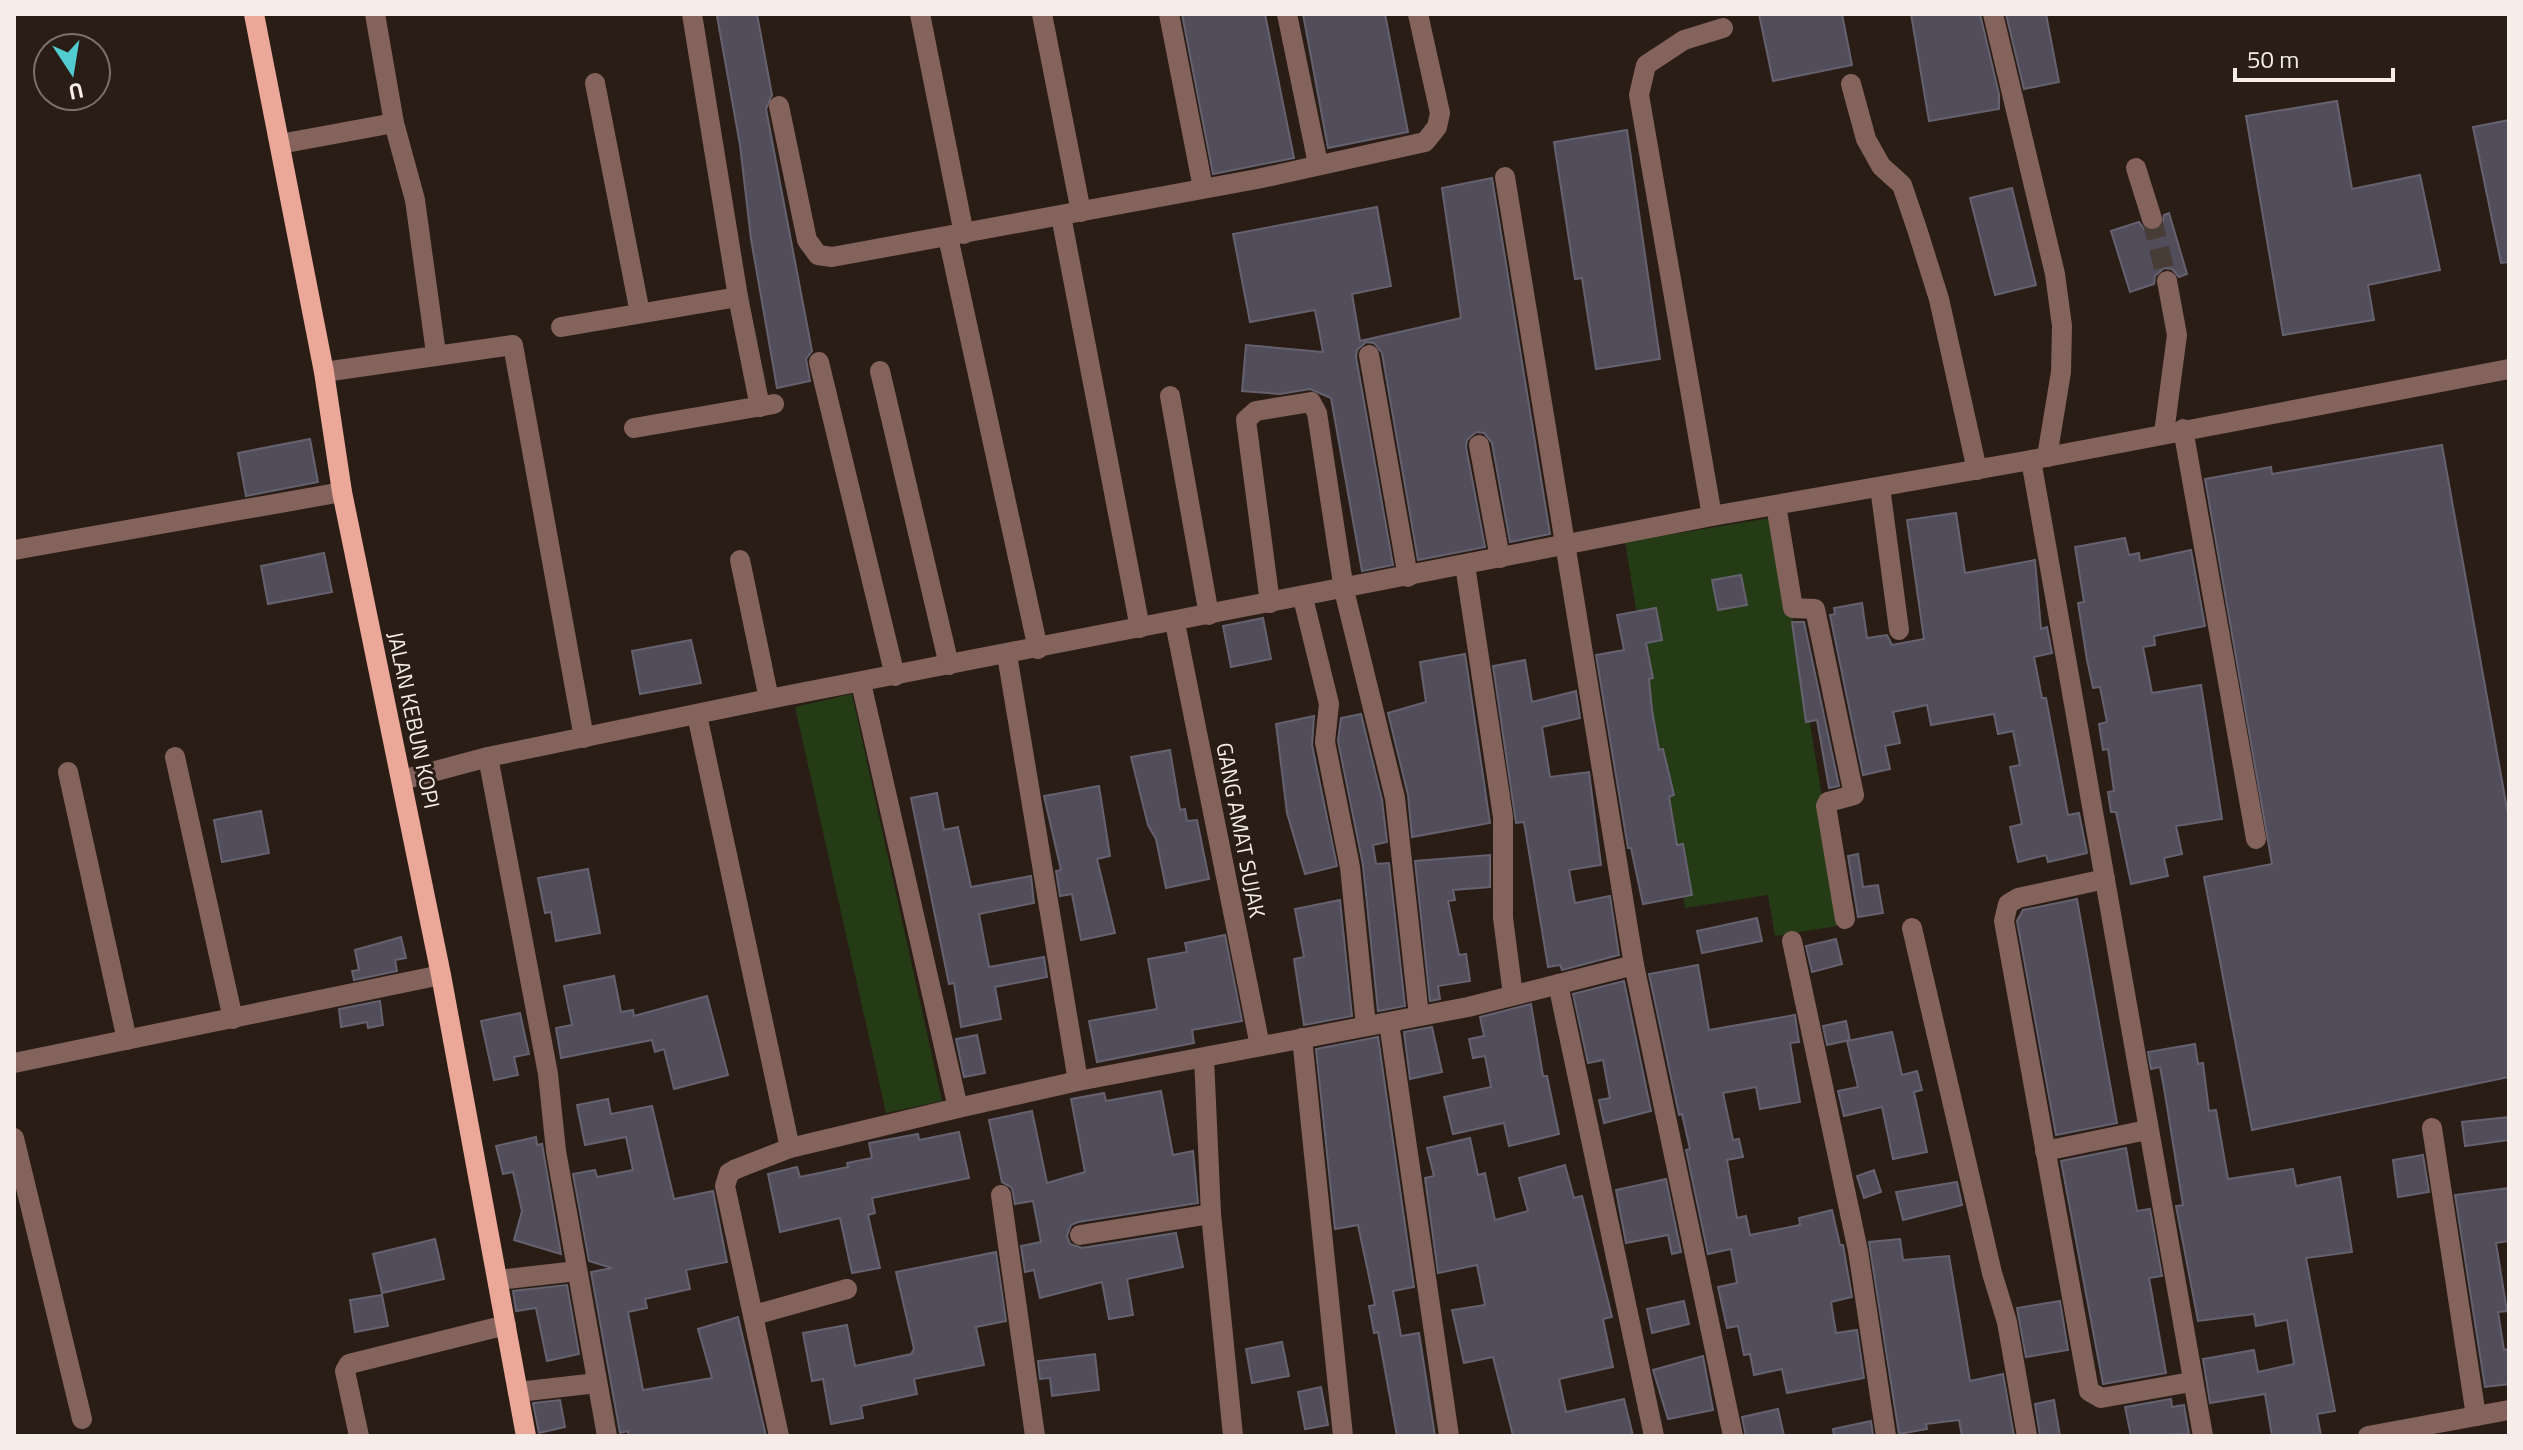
<svg xmlns="http://www.w3.org/2000/svg" width="2523" height="1450" viewBox="0 0 2523 1450" font-family="'Titillium Web',sans-serif">
  <style>
    .green { fill: #253b15 }
    .building { fill: #514d5b; stroke: #65616f; stroke-width: 2 }
    .lines { fill: none; stroke-linecap: round; stroke-linejoin: round }
    .minor-tunnel { stroke: #483c36; stroke-width: 20; stroke-dasharray: 20 10; stroke-linecap: butt }
    .minor { stroke: #84635c; stroke-width: 20 }
    .major { stroke: #eba798; stroke-width: 20 }
    .labels { text-anchor: middle; dominant-baseline: central; stroke-width: 6; stroke-linejoin: round; paint-order: stroke }
    .street-label { font-size: 22px; fill: #f6ede8; stroke: #291d16 }
  </style>
  <rect width="100%" height="100%" fill="#291d16"/>
  <g class="green">
    <path d="M1776,517L1841,912L1837,926L1775,936L1768,895L1685,908L1625,542Z"/>
    <path d="M852,694L942,1101L886,1113L795,707Z"/>
  </g>
  <g class="building">
    <path d="M727,14H757L772,95L766,109L812,351L806,359L810,381L777,388L751,239L740,145L717,16Z"/>
    <path d="M1182,14H1265L1294,158L1213,174Z"/>
    <path d="M1303,14H1385L1408,132L1328,148Z"/>
    <path d="M1759,14H1842L1852,65L1773,81Z"/>
    <path d="M1911,14H1980L1999,94V109L1929,121Z"/>
    <path d="M2006,14H2046L2059,82L2024,89Z"/>
    <path d="M2337,101L2352,189L2420,175L2440,270L2368,285L2374,320L2283,335L2246,116Z"/>
    <path d="M2509,120V262L2501,263L2473,127Z"/>
    <path d="M1627,130L1660,359L1596,369L1582,278L1575,279L1554,142Z"/>
    <path d="M1492,178L1550,534L1510,542L1492,443L1484,433L1476,432L1467,440L1466,447L1485,547L1418,560L1382,353L1374,343L1366,342L1357,350L1356,357L1393,565L1362,571L1331,398L1310,389L1280,394L1242,391L1246,345L1323,352L1315,310L1250,322L1233,234L1377,207L1391,286L1352,294L1360,341L1461,318L1442,188Z"/>
    <path d="M2012,188L2036,285L1995,295L1970,198Z"/>
    <path d="M2169,213L2187,274L2179,277L2172,269L2164,268L2155,276L2154,284L2130,292L2111,231L2139,222L2144,229L2155,232L2162,227L2164,215Z"/>
    <path d="M310,439L318,482L246,496L238,453Z"/>
    <path d="M2442,445L2509,820V1077L2252,1130L2204,877L2272,864L2205,479L2271,467L2272,474Z"/>
    <path d="M1956,513L1965,573L2035,560L2041,629L2047,627L2052,653L2034,657L2042,698H2046L2068,815L2079,813L2087,853L2048,862L2046,855L2018,862L2010,827L2022,824L2010,767L2020,765L2013,731L1998,734L1994,714L1931,725L1927,705L1893,712L1900,743L1885,746L1890,769L1863,775L1830,615L1835,614L1834,608L1862,603L1867,638L1887,635L1892,645L1924,639L1907,520Z"/>
    <path d="M2125,538L2129,555L2139,553L2140,561L2191,550L2205,626L2154,636L2155,645L2143,647L2152,693L2201,685L2222,819L2176,826L2182,854L2164,858L2168,876L2131,884L2116,812H2111L2108,792L2114,791L2108,749L2103,750L2099,724L2107,722L2100,687L2093,688L2087,660L2078,603L2084,602L2075,547Z"/>
    <path d="M324,553L332,592L268,604L261,566Z"/>
    <path d="M1741,575L1747,605L1718,610L1712,580Z"/>
    <path d="M1656,608L1662,640L1646,643L1653,678L1649,679L1652,710L1659,750L1663,749L1674,795L1669,797L1677,845L1683,844L1692,895L1643,904L1631,848H1628L1596,655L1624,650L1617,615Z"/>
    <path d="M1263,618L1271,659L1231,667L1223,626Z"/>
    <path d="M1792,622H1804L1839,786L1829,788L1817,720L1806,722Z"/>
    <path d="M691,640L701,683L640,694L632,651Z"/>
    <path d="M1465,654L1490,823L1412,837L1408,795L1388,713L1426,702L1420,662Z"/>
    <path d="M1525,660L1532,702L1576,691L1580,718L1542,727L1550,777L1589,772L1601,865L1569,870L1575,903L1610,896L1619,955L1562,970L1560,965L1548,967L1524,822L1516,823L1493,666Z"/>
    <path d="M1361,714L1382,800L1387,842L1373,845L1376,864L1389,863L1405,1006L1378,1011L1363,865L1338,741L1341,718Z"/>
    <path d="M1314,716L1312,745L1337,866L1305,874L1287,813L1276,724Z"/>
    <path d="M1170,750L1180,810L1185,809L1187,821L1197,820L1209,879L1166,888L1156,839L1148,825L1131,757Z"/>
    <path d="M1099,786L1110,856L1097,859L1115,933L1081,940L1072,894L1060,896L1056,871L1061,870L1044,796Z"/>
    <path d="M937,793L944,830L958,827L971,887L1031,876L1034,903L979,914L989,967L1044,957L1047,977L995,987L1001,1019L961,1027L954,983L949,984L911,798Z"/>
    <path d="M261,811L269,853L222,862L214,820Z"/>
    <path d="M1858,854L1863,887L1878,885L1883,913L1858,917L1848,856Z"/>
    <path d="M1490,855V887L1453,890L1455,900L1448,901L1459,955L1466,954L1470,981L1438,986L1440,999L1430,1001L1415,861Z"/>
    <path d="M588,869L600,933L556,941L551,912L545,913L538,878Z"/>
    <path d="M2077,899L2117,1123L2056,1135L2017,921L2023,910Z"/>
    <path d="M1340,900L1352,1016L1304,1025L1294,959L1304,957L1295,909Z"/>
    <path d="M1757,918L1762,941L1702,953L1697,931Z"/>
    <path d="M1225,935L1242,1021L1192,1030L1194,1043L1097,1062L1089,1021L1157,1009L1148,959L1187,952L1185,943Z"/>
    <path d="M401,937L406,958L395,960L397,971L354,980L352,971L359,970L355,950Z"/>
    <path d="M1836,939L1842,964L1812,972L1806,946Z"/>
    <path d="M1698,965L1709,1030L1795,1015L1799,1042L1790,1043L1800,1102L1760,1109L1756,1087L1723,1093L1733,1140L1739,1139L1743,1157L1727,1160L1737,1218L1746,1216L1750,1235L1800,1225L1799,1218L1832,1210L1840,1245H1843L1852,1297L1831,1302L1836,1333L1857,1330L1864,1378L1787,1393L1782,1369L1754,1375L1750,1354L1744,1355L1738,1326L1727,1328L1718,1287L1737,1283L1731,1249L1708,1254L1686,1150L1690,1149L1682,1114L1679,1115L1649,974Z"/>
    <path d="M614,976L621,1012L633,1010L634,1016L707,996L728,1075L674,1089L664,1049L655,1052L652,1040L561,1058L556,1028L572,1025L564,986Z"/>
    <path d="M1624,981L1651,1111L1604,1123L1599,1100L1610,1098L1603,1060L1588,1063L1573,994Z"/>
    <path d="M380,1001L383,1025L368,1028L367,1022L341,1027L339,1009Z"/>
    <path d="M1531,1004L1543,1076H1547L1559,1134L1509,1146L1504,1123L1453,1134L1444,1097L1491,1087L1485,1056L1473,1058L1469,1039L1484,1036L1480,1017Z"/>
    <path d="M520,1013L529,1054L514,1057L518,1075L494,1080L481,1021Z"/>
    <path d="M1846,1021L1850,1040L1827,1045L1823,1026Z"/>
    <path d="M1432,1027L1442,1072L1410,1079L1404,1032Z"/>
    <path d="M1892,1032L1902,1075L1917,1071L1922,1090L1914,1092L1927,1152L1893,1159L1882,1107L1844,1116L1838,1091L1858,1087L1847,1041Z"/>
    <path d="M977,1035L985,1073L964,1077L956,1039Z"/>
    <path d="M1378,1037L1414,1287L1393,1291L1401,1336L1419,1333L1435,1436H1397L1378,1332L1374,1333L1369,1306L1375,1305L1358,1225L1335,1229L1316,1049Z"/>
    <path d="M2195,1044L2198,1064L2203,1063L2209,1111L2216,1110L2228,1179L2293,1169L2296,1186L2340,1177L2352,1252L2306,1258L2335,1411L2317,1414L2321,1436H2272L2265,1394L2210,1403L2203,1359L2254,1350L2258,1372L2294,1364L2287,1320L2256,1326L2254,1314L2198,1321L2176,1206L2183,1205L2164,1088L2160,1067L2151,1069L2148,1052Z"/>
    <path d="M1161,1091L1173,1155L1193,1151L1198,1203L1078,1222L1071,1225L1067,1236L1070,1244L1082,1248L1176,1233L1183,1267L1127,1279L1133,1315L1109,1319L1102,1282L1040,1298L1034,1270L1025,1272L1021,1246L1041,1242L1033,1201L1015,1204L1012,1188L1002,1182L989,1120L1032,1111L1047,1183L1085,1172L1071,1099L1104,1093L1106,1101Z"/>
    <path d="M608,1099L611,1114L652,1106L674,1199L713,1191L727,1262L686,1270L690,1289L645,1299L647,1308L628,1312L643,1390L712,1378L698,1329L738,1317L766,1436H628V1431L620,1433L591,1272L612,1268L589,1261L573,1174L595,1170L597,1177L633,1170L626,1137L585,1145L577,1105Z"/>
    <path d="M2509,1117V1140L2465,1146L2462,1122Z"/>
    <path d="M959,1132L969,1178L872,1198L875,1213L868,1215L880,1268L852,1273L840,1218L780,1232L768,1174L797,1167L800,1177L848,1167L847,1163L872,1158L869,1143L918,1134L919,1140Z"/>
    <path d="M536,1137L537,1145L542,1144L561,1254L514,1240L522,1211L513,1172L503,1174L496,1146Z"/>
    <path d="M1470,1138L1478,1175L1485,1173L1495,1220L1528,1211L1519,1178L1565,1165L1574,1198L1582,1196L1612,1317L1603,1319L1613,1367L1559,1379L1566,1412L1624,1399L1633,1436H1513L1493,1357L1464,1363L1452,1310L1485,1305L1477,1265L1438,1273L1425,1178L1434,1176L1427,1148Z"/>
    <path d="M2126,1148L2137,1211L2150,1209L2162,1276L2149,1278L2166,1373L2103,1384L2061,1161Z"/>
    <path d="M2423,1155L2429,1192L2398,1197L2393,1160Z"/>
    <path d="M1874,1170L1881,1192L1864,1198L1857,1176Z"/>
    <path d="M1666,1179L1681,1252L1672,1254L1668,1235L1626,1243L1616,1190Z"/>
    <path d="M1957,1182L1962,1205L1903,1220L1896,1192Z"/>
    <path d="M2509,1188V1241L2496,1243L2507,1311L2498,1312L2504,1350L2509,1349V1384L2485,1387L2455,1195Z"/>
    <path d="M435,1239L444,1279L382,1293L373,1254Z"/>
    <path d="M1900,1239L1903,1260L1949,1256L1970,1381L2003,1374L2014,1436H1962L1959,1420L1926,1424L1927,1429L1899,1434L1869,1242Z"/>
    <path d="M996,1252L1006,1321L976,1327L984,1365L914,1379L917,1394L861,1406L863,1418L831,1424L823,1379L812,1381L803,1333L847,1325L855,1366L911,1354L914,1349L896,1272Z"/>
    <path d="M567,1285L579,1354L547,1361L536,1308L516,1311L513,1291Z"/>
    <path d="M382,1295L388,1326L355,1332L350,1300Z"/>
    <path d="M1684,1301L1689,1324L1652,1333L1647,1309Z"/>
    <path d="M2060,1301L2068,1350L2026,1357L2017,1308Z"/>
    <path d="M1282,1342L1289,1376L1252,1383L1246,1349Z"/>
    <path d="M1095,1354L1099,1390L1052,1396L1050,1378L1040,1379L1038,1361Z"/>
    <path d="M1703,1356L1713,1410L1668,1419L1653,1370Z"/>
    <path d="M1321,1387L1328,1425L1305,1429L1298,1392Z"/>
    <path d="M2171,1399L2172,1407L2184,1405L2189,1434L2131,1436L2125,1407Z"/>
    <path d="M560,1400L565,1427L539,1433L533,1403Z"/>
    <path d="M2054,1400L2060,1436H2040L2035,1404Z"/>
    <path d="M1778,1409L1784,1436H1746L1742,1417Z"/>
    <path d="M1871,1421L1873,1436H1834L1833,1429Z"/>
  </g>
  <g class="lines">
    <path class="minor-tunnel" d="M2152,219L2167,281"/>
    <g class="minor">
      <path d="M375,14L394,123L415,200L436,353"/>
      <path d="M692,14L738,297L760,407"/>
      <path d="M920,14L964,234"/>
      <path d="M1042,14L1081,212"/>
      <path d="M1169,14L1203,188"/>
      <path d="M1287,14L1318,164"/>
      <path d="M1993,14L2055,274L2062,326L2061,372L2047,457"/>
      <path d="M595,83L640,313"/>
      <path d="M1851,84L1866,139L1881,166L1902,185L1917,229L1939,299L1977,470"/>
      <path d="M779,106L807,240L818,255L832,257L1257,179L1425,142L1437,127L1440,113L1418,14"/>
      <path d="M280,144L394,123"/>
      <path d="M2136,168L2152,219"/>
      <path d="M1505,177L1634,965L1733,1436"/>
      <path d="M1061,216L1140,628"/>
      <path d="M948,237L1038,649"/>
      <path d="M561,327L738,297"/>
      <path d="M1369,355L1408,577"/>
      <path d="M819,362L895,676"/>
      <path d="M880,371L949,665"/>
      <path d="M324,372L513,345L584,738"/>
      <path d="M1170,396L1209,615"/>
      <path d="M634,428L774,404"/>
      <path d="M2183,429L2256,839"/>
      <path d="M2164,433L2177,335L2167,281"/>
      <path d="M1479,445L1500,558"/>
      <path d="M2031,460L2203,1436"/>
      <path d="M1880,487L1899,630"/>
      <path d="M1776,505L1793,608L1815,609L1854,795L1828,802L1826,806L1845,919"/>
      <path d="M1712,516L1639,95L1646,65L1684,40L1723,28"/>
      <path d="M14,550L342,492"/>
      <path d="M740,560L769,699"/>
      <path d="M1465,565L1503,817V918L1513,995"/>
      <path d="M1303,598L1329,704L1325,742L1350,867L1366,1026"/>
      <path d="M1270,603L1246,420L1256,411L1311,402L1317,413L1344,590L1395,798L1419,1016"/>
      <path d="M1175,623L1260,1046"/>
      <path d="M1007,655L1078,1081"/>
      <path d="M861,683L958,1108"/>
      <path d="M697,715L790,1148"/>
      <path d="M175,757L233,1019"/>
      <path d="M488,757L548,1074L556,1151L607,1436"/>
      <path d="M68,772L127,1040"/>
      <path d="M402,780L488,757L769,699L1712,516L2031,460L2509,369"/>
      <path d="M2105,879L2018,898L2008,904L2004,921L2089,1391L2101,1398L2191,1382"/>
      <path d="M1912,928L1992,1273L2007,1322L2027,1436"/>
      <path d="M1792,941L1858,1251L1886,1436"/>
      <path d="M1558,984L1654,1436"/>
      <path d="M1389,1023L1449,1436"/>
      <path d="M1302,1038L1343,1436"/>
      <path d="M1204,1058L1211,1214L1233,1436"/>
      <path d="M14,1063L441,975"/>
      <path d="M2432,1128L2476,1416"/>
      <path d="M14,1138L82,1419"/>
      <path d="M2045,1151L2147,1130"/>
      <path d="M1001,1195L1035,1436"/>
      <path d="M1080,1235L1211,1214"/>
      <path d="M498,1280L577,1271"/>
      <path d="M754,1315L847,1289"/>
      <path d="M518,1392L597,1383"/>
      <path d="M359,1436L345,1371L349,1364L506,1325"/>
      <path d="M779,1436L725,1186L729,1173L736,1169L790,1148L958,1108L1078,1081L1468,1007L1634,965"/>
      <path d="M2368,1436L2509,1410"/>
    </g>
    <path class="major" d="M254,14L324,372L342,492L441,975L526,1436"/>
  </g>
  <g class="labels">
    <g class="street-label">
      <text transform="translate(414 720) rotate(78)">JALAN KEBUN KOPI</text>
      <text transform="translate(1241 830) rotate(79)">GANG AMAT SUJAK</text>
    </g>
  </g>
  <rect width="2523" height="1450" fill="none" stroke="#f6ede8" stroke-width="32"/>
  <g transform="translate(72 72) rotate(168)"><circle r="38" fill="#291d16" stroke="#7b706a" stroke-width="2"/>
  <path d="M0-6L14 30L0 20L-14 30Z" fill="#52ccd0"/>
  <text y="-12" font-size="22" font-weight="bold" text-anchor="middle" fill="#f6ede8">U</text>
  </g>
  <path d="M2235 68v12h158v-12" fill="none" stroke="#f6ede8" stroke-width="4"/>
  <text x="2247" y="68" font-size="24" fill="#f6ede8" stroke="#291d16" stroke-width="6" paint-order="stroke">50 m</text>
</svg>
